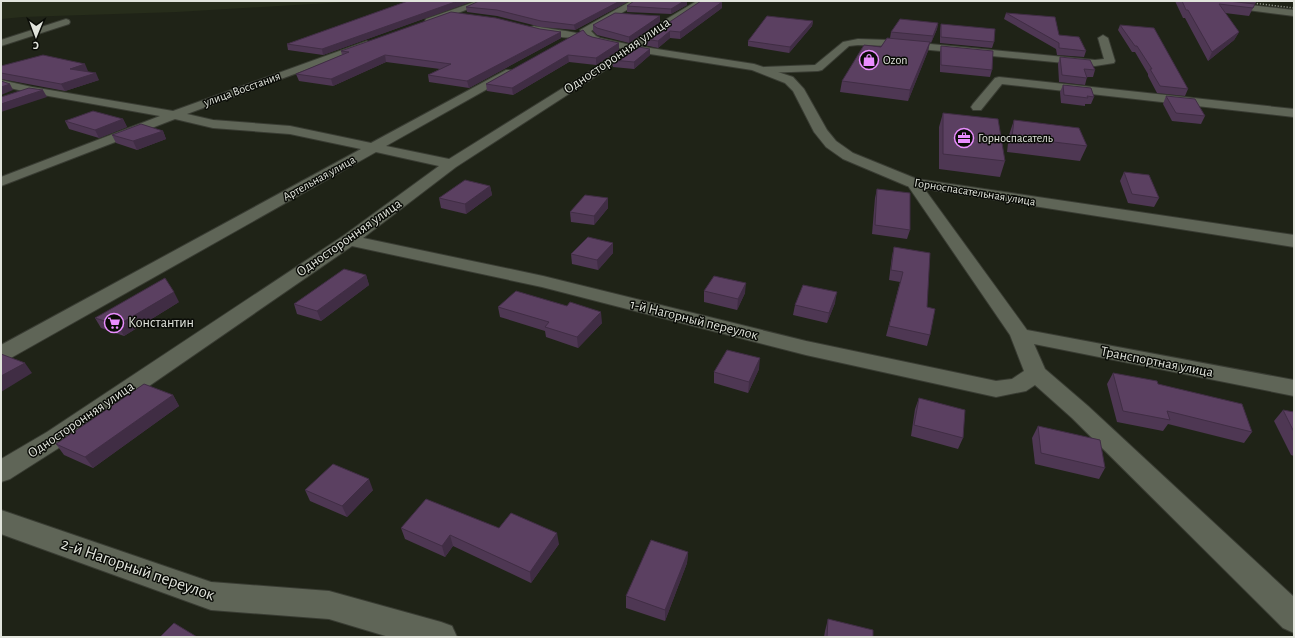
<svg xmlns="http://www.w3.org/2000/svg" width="1295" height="638" viewBox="0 0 1295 638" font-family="'Alegreya Sans',sans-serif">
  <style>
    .built { fill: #272d1b }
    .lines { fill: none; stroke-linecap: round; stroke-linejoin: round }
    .minor-casing { stroke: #393c33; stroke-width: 2 }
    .secondary-casing { stroke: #393c33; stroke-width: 2 }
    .minor { fill: #5f6557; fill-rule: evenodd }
    .secondary { fill: #5f6557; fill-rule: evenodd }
    .rail { stroke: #a9aca3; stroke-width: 1.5; stroke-dasharray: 1 2; stroke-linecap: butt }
    .wall { fill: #4e3753 }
    .shaded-wall { fill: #402d44 }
    .building { fill: #5b4061; stroke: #402d44 }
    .labels { text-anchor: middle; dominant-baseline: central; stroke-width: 3; stroke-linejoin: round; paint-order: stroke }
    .far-poi-label { font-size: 12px; fill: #e1e4dc; stroke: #0a0c07; text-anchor: start }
    .far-street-label { font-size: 12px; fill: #e1e4dc; stroke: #0a0c07 }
    .street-label { font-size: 14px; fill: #e1e4dc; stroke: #0a0c07 }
    .poi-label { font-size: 14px; fill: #e1e4dc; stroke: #0a0c07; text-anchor: start }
    .near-street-label { font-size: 17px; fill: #e1e4dc; stroke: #0a0c07 }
  </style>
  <rect width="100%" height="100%" fill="#1f2317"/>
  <path class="built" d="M1,1H362L177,12L23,17L1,19Z"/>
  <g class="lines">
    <defs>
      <g id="minor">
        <path d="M477,1H489L432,23H426L425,21L426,19Z"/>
        <path d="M1190,1H1214L1294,10V16L1194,3Z"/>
        <path d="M695,2H698L702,4L595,77L456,167L363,238L543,276L806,341L996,381L1012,379L1024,371L1010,335L906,183L908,180L913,179L918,180L1027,330L1294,380V396L1034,344L1045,369L1088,406L1294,597V633L1283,628L1072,418L1035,385L1026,391L996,397L806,355L542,287L352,246L65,444L10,479L1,482V459L47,432L343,236L439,166L376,152L9,359L1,361V345L361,149L290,134L213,128L175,119L1,186V177L160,116L32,93L1,86V80L32,87L173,111L367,41L372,44L370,46L187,114L213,120L290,126L371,143L506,70H514L515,72L514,74L386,146L449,159L587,73L665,20Z"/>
        <path d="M66,19L69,20L70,22L69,24L1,46V40Z"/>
        <path d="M534,26C542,28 579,32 582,35C574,42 541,33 531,31L529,29L531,27Z"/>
        <path d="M1103,35L1108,38L1115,61L1114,63L1095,66L889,46L858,45L849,46L822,70L818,71L764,73L759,70L764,67L815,65L843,42L858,39L889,40L1095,60L1104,59L1098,38Z"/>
        <path d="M999,77L1294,109V117L1002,84L981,110H973L971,107L973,104L995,78Z"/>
        <path d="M1,510L211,582L329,591L441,622L452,626L457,637H389L329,619L211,610L1,534Z"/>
      </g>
      <path id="secondary" d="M631,1H642L591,31L596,36L600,38L631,45L754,64L793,77L804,89L827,130L836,141L853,153L917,179L1294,235V247L907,186L843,159L826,147L814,132L793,91L785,83L752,70L631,51L593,42L588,40L580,30Z"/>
    </defs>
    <use href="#minor" class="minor-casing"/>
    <use href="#secondary" class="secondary-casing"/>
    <use href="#minor" class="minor"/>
    <use href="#secondary" class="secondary"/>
    <path class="rail" d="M1236,1L1294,8"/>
  </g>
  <g class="wall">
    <path d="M408,1H473L323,55L288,50L287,44Z"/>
    <path d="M629,1L575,30L541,27L497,16L467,12L466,7Z"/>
    <path d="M634,1H687V5L671,14L627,12V6Z"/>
    <path d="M1175,1H1257L1255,4L1229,1L1255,4L1249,16L1225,13L1239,32L1234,40L1208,61L1185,18H1183Z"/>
    <path d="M722,8L680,39L670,38L658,48L644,45V39Z"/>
    <path d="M1006,13L1059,35L1086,51L1084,57L1057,55L1056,49L1004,19Z"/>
    <path d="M813,21L812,26L789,53L748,46V41Z"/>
    <path d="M660,22L629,43L597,35L593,31V25Z"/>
    <path d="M938,23L937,29L931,43L930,42L928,51L908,101L840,92L842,81L890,38L891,32Z"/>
    <path d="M941,24L994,42L992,48L940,43V30Z"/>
    <path d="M1120,25L1188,89L1185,96L1157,93L1148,76V74L1135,52H1132L1118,30Z"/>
    <path d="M540,29L561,32V38L469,88L429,82L428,75L440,69L386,62L333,86L299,81L296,74L342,55L341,51Z"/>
    <path d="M587,35L592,37L619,43V50L596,65L569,62L513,95L487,91L486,84Z"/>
    <path d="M941,46L992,70L990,77L940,72V52Z"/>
    <path d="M650,49V55L634,69L613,67L612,60Z"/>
    <path d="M1060,57L1095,70L1093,77H1087L1085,85L1059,82L1058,64Z"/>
    <path d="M1,66L88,71L86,72L99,80L65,91L1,79Z"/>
    <path d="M1063,85L1094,97L1091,104H1085V106L1061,103L1060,92Z"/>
    <path d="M1166,96L1205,116L1201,124L1172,121L1163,104Z"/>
    <path d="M943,113L1005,161L1000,177L939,169V127Z"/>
    <path d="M123,119L127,127L99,138L69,129L65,121Z"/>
    <path d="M1014,120L1087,146L1080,161L1007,152L1009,135Z"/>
    <path d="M163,131L166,139L137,150L116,143L112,135Z"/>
    <path d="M1124,172L1159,198L1154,207L1128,203L1120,181Z"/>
    <path d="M490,186L492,195L466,214L441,208L439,198Z"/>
    <path d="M877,189L910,230L907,239L872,234L875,198Z"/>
    <path d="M608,198V208L594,225L571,222L570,212Z"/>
    <path d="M613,243V253L598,270L572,264L571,254Z"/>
    <path d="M894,247L927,307L930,335L927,346L886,336L900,282L889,280L892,256Z"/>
    <path d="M366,275L369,285L321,321L297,314L294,304Z"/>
    <path d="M704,291L745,293L737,310L704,302Z"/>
    <path d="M179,302L124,336L101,328L95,318Z"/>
    <path d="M835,303L827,323L793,315L795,305Z"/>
    <path d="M498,307L602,323L578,348L546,337L545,331L500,317Z"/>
    <path d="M759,369L748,393L714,383V372Z"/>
    <path d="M1113,373L1158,384L1252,432L1244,443L1168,424L1163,431L1117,422L1107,384Z"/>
    <path d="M173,395L179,406L93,468L64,455L56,444Z"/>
    <path d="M919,398L963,438L958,449L911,436L915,409Z"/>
    <path d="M1283,410L1294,412V456L1291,455L1274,421Z"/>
    <path d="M1038,426L1105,468L1099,479L1035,464L1032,438Z"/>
    <path d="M305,490H373L347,517L310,501Z"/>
    <path d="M401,528H499L559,544L531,583L453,546L445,557L405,539Z"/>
    <path d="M688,552L687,563L665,621L626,608V596Z"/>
    <path d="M828,619L873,637H824L825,631Z"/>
  </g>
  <g class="shaded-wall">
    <path d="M458,1H473L323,55L322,49Z"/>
    <path d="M620,1H629L575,30L574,25Z"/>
    <path d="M684,1H687V5L671,14V9Z"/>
    <path d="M722,2V8L680,39V32Z"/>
    <path d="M660,16V22L629,43V37Z"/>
    <path d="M813,21L812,26L789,53L790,47Z"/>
    <path d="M938,23L937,29L931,43L933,36Z"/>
    <path d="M670,31V38L658,48V41Z"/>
    <path d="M561,32V38L469,88L467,81Z"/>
    <path d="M1239,32L1234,40L1208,61L1212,52Z"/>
    <path d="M930,42L928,51L908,101L910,90Z"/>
    <path d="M619,43V50L596,65V58Z"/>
    <path d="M650,49V55L634,69V62Z"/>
    <path d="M385,55L386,62L333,86L331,79Z"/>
    <path d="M568,55L569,62L513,95L512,88Z"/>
    <path d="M85,64L88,71L73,75L70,69Z"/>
    <path d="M96,73L99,80L65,91L61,84Z"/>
    <path d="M10,84L13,90L1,95V87Z"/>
    <path d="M43,90L47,97L1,112V104Z"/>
    <path d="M123,119L127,127L99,138L95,130Z"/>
    <path d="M163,131L166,139L137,150L133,141Z"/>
    <path d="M490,186L492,195L466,214L465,204Z"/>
    <path d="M608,198V208L594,225V216Z"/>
    <path d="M613,243V253L598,270L597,260Z"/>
    <path d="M366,275L369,285L321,321L317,311Z"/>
    <path d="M746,283L745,293L737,310L738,299Z"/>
    <path d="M174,292L179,302L124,336L118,325Z"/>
    <path d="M837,292L835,303L827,323L829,313Z"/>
    <path d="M601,312L602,323L578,348L577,337Z"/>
    <path d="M760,358L759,369L748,393L749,382Z"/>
    <path d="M25,363L32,373L1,392V376Z"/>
    <path d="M173,395L179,406L93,468L85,457Z"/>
    <path d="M369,479L373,490L347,517L342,506Z"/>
    <path d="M557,533L559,544L531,583L530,572Z"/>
    <path d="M450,535L453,546L445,557L442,546Z"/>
    <path d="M688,552L687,563L665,621V610Z"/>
  </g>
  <g class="building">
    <path d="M408,1H458L322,49L287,44Z"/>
    <path d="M479,1H620L574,25L541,21L497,10L466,7Z"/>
    <path d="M634,1H684L671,9L627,6Z"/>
    <path d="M701,1L722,2L680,32L670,31L658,41L644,39Z"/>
    <path d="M1182,1H1228L1255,4L1253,8L1219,4L1239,32L1212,52L1188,10H1186Z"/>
    <path d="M451,12L496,18L540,29L561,32L467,81L428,75L451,64L385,55L331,79L296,74L349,52L341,51Z"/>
    <path d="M615,13L660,16L629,37L597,28L593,25Z"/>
    <path d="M1006,13L1055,17L1059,35L1079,37L1086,51L1059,48V43Z"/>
    <path d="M767,16L813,21L790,47L748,41Z"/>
    <path d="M900,19L938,23L933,36L891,32Z"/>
    <path d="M941,24L995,29L994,42L941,37Z"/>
    <path d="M1120,25L1154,28L1188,89L1160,86L1150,69H1152L1137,46H1135Z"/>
    <path d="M583,30L587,35L592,37L619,43L596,58L568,55L512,88L486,84Z"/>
    <path d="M887,38L930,42L910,90L842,81L864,45L881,47Z"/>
    <path d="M633,46L650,49L634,62L612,60Z"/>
    <path d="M941,46L993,51L992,70L941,65Z"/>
    <path d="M43,55L85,64L70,69L96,73L61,84L1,73V66Z"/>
    <path d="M1060,57L1090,60L1095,70L1084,69L1087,78L1062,75Z"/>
    <path d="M1,81L10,84L1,87Z"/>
    <path d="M1063,85L1091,88L1094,97L1087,96L1088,98L1064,95Z"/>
    <path d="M29,88L43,90L1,104V97Z"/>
    <path d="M1166,96L1195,99L1205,116L1176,113Z"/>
    <path d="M93,111L123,119L95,130L65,121Z"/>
    <path d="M943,113L998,119L1005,161L943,154Z"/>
    <path d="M1014,120L1079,128L1087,146L1012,137Z"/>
    <path d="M141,124L163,131L133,141L112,135Z"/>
    <path d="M1124,172L1149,175L1159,198L1132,194Z"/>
    <path d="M465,180L490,186L465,204L439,198Z"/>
    <path d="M877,189L910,193V230L875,225Z"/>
    <path d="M585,195L608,198L594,216L570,212Z"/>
    <path d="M588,237L613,243L597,260L571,254Z"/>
    <path d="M894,247L930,253L927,307L935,309L930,335L889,326L903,272L891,270Z"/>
    <path d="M344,269L366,275L317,311L294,304Z"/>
    <path d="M714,276L746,283L738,299L704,291Z"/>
    <path d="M165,278L174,292L118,325L95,318Z"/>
    <path d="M803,285L837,292L829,313L795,305Z"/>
    <path d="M516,291L567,306L570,302L601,312L577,337L545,327L549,322L498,307Z"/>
    <path d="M727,350L760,358L749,382L714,372Z"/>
    <path d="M1,354L25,363L1,376Z"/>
    <path d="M1113,373L1157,381L1158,384L1242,404L1252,432L1167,411L1170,420L1123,411Z"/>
    <path d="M144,384L173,395L85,457L56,444Z"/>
    <path d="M919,398L965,410L963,438L914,425Z"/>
    <path d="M1283,410L1294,412V432Z"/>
    <path d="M1038,426L1100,440L1105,468L1041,453Z"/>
    <path d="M333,464L369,479L342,506L305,490Z"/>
    <path d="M426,499L499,528L511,513L557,533L530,572L450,535L442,546L401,528Z"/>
    <path d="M651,540L688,552L665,610L626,596Z"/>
    <path d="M828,619L873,630V637H827Z"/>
    <path d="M174,623L197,637H160Z"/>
  </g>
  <defs>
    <symbol id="shop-ring" viewBox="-11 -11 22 22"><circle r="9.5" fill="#0a0c07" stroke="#e98dfe" stroke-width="1.5"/><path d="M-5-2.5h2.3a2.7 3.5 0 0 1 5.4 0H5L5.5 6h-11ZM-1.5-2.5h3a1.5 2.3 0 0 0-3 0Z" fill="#e98dfe"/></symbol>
    <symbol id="office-ring" viewBox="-11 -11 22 22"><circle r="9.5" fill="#0a0c07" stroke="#e98dfe" stroke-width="1.5"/><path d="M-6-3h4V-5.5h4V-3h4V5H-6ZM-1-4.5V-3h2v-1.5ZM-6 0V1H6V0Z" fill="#e98dfe"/></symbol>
    <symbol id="supermarket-ring" viewBox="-11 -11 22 22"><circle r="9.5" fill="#0a0c07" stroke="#e98dfe" stroke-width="1.5"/><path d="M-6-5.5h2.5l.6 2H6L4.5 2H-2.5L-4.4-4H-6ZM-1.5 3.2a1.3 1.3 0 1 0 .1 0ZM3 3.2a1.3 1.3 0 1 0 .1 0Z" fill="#e98dfe"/></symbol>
  </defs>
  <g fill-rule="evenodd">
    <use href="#shop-ring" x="858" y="49" width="22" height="22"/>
    <use href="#office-ring" x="953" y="127" width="22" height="22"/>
    <use href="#supermarket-ring" x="103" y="312" width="22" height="22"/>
  </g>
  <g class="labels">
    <g class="far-poi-label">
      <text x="883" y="60">Ozon</text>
      <text x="978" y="138">Горноспасатель</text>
    </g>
    <g class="far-street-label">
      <text transform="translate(242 89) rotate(-20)">улица Восстания</text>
      <text transform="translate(319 178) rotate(-29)">Артельная улица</text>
      <text transform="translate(975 192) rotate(9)">Горноспасательная улица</text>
    </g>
    <g class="street-label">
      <text transform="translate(617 56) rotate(-34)">Односторонняя улица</text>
      <text transform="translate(349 238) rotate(-35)">Односторонняя улица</text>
      <text transform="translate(694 320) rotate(14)">1-й Нагорный переулок</text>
      <text transform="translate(1157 362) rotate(11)">Транспортная улица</text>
      <text transform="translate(81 420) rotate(-34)">Односторонняя улица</text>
    </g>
    <g class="poi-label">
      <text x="128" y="323">Константин</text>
    </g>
    <g class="near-street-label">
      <text transform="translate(138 569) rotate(19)">2-й Нагорный переулок</text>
    </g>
  </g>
  <rect width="1295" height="638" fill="none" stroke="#e1e4dc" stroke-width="4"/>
  <g transform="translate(36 36) rotate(181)" stroke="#0a0c07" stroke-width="3" paint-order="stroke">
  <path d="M0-3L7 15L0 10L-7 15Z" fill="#e1e4dc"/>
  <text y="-6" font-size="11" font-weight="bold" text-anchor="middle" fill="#e1e4dc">С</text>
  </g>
</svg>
